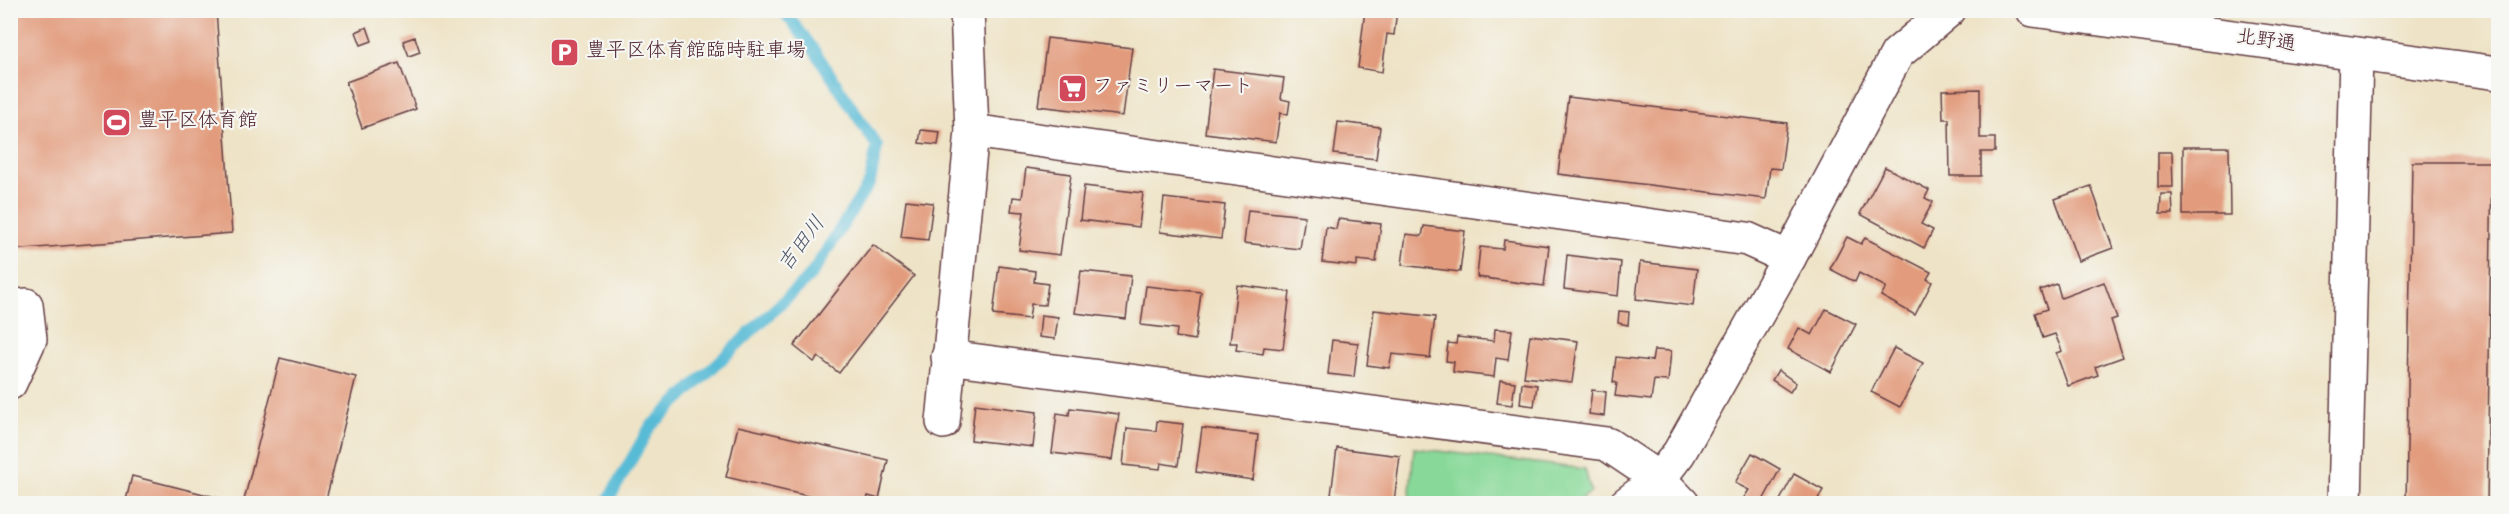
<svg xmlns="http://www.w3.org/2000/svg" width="2509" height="514" viewBox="0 0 2509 514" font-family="Dekko,'Klee One',sans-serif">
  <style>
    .green { fill: #88d999; stroke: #697c62; stroke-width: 1.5 }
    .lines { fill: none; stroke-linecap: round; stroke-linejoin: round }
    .stream { stroke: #58bbd6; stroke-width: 12 }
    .building { fill: #e29b7d }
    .minor-casing { stroke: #633c42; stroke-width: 36 }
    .minor { stroke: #fff; stroke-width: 33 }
    .labels { text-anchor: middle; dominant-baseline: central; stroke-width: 4.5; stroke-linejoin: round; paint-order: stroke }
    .street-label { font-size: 20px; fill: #4a1f2b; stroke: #f6f6f2 }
    .poi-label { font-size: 20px; fill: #4a1f2b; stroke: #f6f6f2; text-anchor: start }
    .water-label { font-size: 21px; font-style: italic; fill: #4f5667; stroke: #f6f6f2 }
  </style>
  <rect width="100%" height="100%" fill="#f6f6f2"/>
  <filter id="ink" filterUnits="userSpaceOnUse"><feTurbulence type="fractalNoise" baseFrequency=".0167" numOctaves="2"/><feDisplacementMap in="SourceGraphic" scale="12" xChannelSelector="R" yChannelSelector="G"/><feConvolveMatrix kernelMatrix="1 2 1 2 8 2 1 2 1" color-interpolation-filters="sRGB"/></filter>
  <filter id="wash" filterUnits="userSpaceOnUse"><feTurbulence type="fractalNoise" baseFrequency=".008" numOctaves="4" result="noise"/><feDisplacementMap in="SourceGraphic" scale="24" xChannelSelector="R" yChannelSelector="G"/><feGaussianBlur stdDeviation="1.35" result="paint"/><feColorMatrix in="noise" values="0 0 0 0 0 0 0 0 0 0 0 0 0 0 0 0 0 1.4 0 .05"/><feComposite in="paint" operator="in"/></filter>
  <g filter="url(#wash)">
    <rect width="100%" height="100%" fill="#eee3c6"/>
    <path class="green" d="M1414,448L1585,469L1591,492L1575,503H1409Z"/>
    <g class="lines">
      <path class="stream" d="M606,504L650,427L811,275L870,182L877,146L814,50L783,10"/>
    </g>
    <g id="blocks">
      <g class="building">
        <path d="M10,10H216L232,233L10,250Z"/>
        <path d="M1365,10H1397L1394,35L1387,34L1382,72L1358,68Z"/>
        <path d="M1411,10H1437L1436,16L1411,13Z"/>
        <path d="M367,27L372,41L361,45L356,32Z"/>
        <path d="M415,37L420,52L409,56L403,41Z"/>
        <path d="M1047,38L1132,48L1123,116L1038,106Z"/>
        <path d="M399,63L416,109L362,128L346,82Z"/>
        <path d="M1213,69L1284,78L1281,99L1290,101L1288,114L1280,113L1276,142L1205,133Z"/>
        <path d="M1980,89V138H1995V152H1981V176H1950L1949,119H1943L1942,90Z"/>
        <path d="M1568,97L1787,123L1781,169L1770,168L1766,199L1558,174Z"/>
        <path d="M1338,122L1380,127L1376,159L1334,154Z"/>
        <path d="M921,130L940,132L938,145L919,143Z"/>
        <path d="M2183,147H2229L2230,215H2183Z"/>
        <path d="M2158,152H2172L2173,187H2158Z"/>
        <path d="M2412,162H2492L2487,504H2406Z"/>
        <path d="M1885,167L1929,190L1925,198L1933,202L1921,224L1933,230L1924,248L1860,214Z"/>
        <path d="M1026,168L1071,174L1060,255L1019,250L1024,212L1011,211L1013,197L1022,198Z"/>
        <path d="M1084,186L1143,193L1139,227L1080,220Z"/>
        <path d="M2091,186L2113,248L2078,261L2055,199Z"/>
        <path d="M2161,194H2172L2173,214H2160Z"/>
        <path d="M1164,198L1225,205L1221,239L1160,232Z"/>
        <path d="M906,200L933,203L928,240L901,237Z"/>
        <path d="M1248,210L1305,216L1300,249L1244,243Z"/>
        <path d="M1338,219L1381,224L1376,262L1357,260V266L1322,262L1326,227L1336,229Z"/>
        <path d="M1424,226L1465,231L1460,272L1402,265L1406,234L1422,236Z"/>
        <path d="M1847,237L1861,244L1865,238L1931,272L1927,279L1932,282L1915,315L1881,296L1886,287L1859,273L1855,282L1830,269Z"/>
        <path d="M1504,240L1549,246L1544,286L1477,277L1480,247L1503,249Z"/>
        <path d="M873,245L914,276L839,373L818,357L814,362L794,346Z"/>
        <path d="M1567,255L1621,262L1618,296L1564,289Z"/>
        <path d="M1640,262L1697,269L1693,306L1636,299Z"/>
        <path d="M999,266L1035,271L1034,282L1048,284L1045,305L1031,304L1029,319L993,315Z"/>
        <path d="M1081,271L1131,276L1126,319L1075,313Z"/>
        <path d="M2104,282L2117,318L2111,320L2123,357L2095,367L2098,375L2068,386L2056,353L2062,351L2055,334L2043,338L2035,313L2047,309L2040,290L2057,284L2061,298Z"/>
        <path d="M1237,285L1290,292L1283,349L1264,347L1263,354L1236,350L1237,343H1230Z"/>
        <path d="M1146,286L1201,292L1195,340L1176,337L1177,329L1141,325Z"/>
        <path d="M1826,309L1856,324L1831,372L1788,349L1799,328L1812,335Z"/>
        <path d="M1374,310L1435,317L1430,358L1392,354L1389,368L1367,365Z"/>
        <path d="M1619,311L1629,312L1628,325L1618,323Z"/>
        <path d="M1041,315L1058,317L1055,339L1039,337Z"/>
        <path d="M1495,329L1512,330L1508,360L1496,358L1494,377L1453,372L1454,362L1446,361L1448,343L1456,344L1457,337L1494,341Z"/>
        <path d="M1530,335L1578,341L1572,382L1524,377Z"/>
        <path d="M1332,340L1358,343L1354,377L1328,374Z"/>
        <path d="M1894,348L1923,363L1900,407L1871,392Z"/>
        <path d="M1654,350L1671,351L1668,381L1654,380L1651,400L1615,396L1617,383L1613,382L1616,357L1652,361Z"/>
        <path d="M280,358L356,377L325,504H243Z"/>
        <path d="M1778,370L1796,383L1790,392L1772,380Z"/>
        <path d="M1500,380L1515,382L1512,405L1497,403Z"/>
        <path d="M1522,383L1537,385L1534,406L1520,404Z"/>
        <path d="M1592,390L1606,392L1604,416L1589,414Z"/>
        <path d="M975,404L1037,412L1033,447L971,440Z"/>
        <path d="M1070,408L1119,414L1112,460L1052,453L1057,413L1069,415Z"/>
        <path d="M1157,421L1183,424L1178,466L1161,463L1160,469L1123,465L1127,428L1156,431Z"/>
        <path d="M738,426L888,460L879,499L868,496L866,504H842L726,477Z"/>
        <path d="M1202,428L1258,435L1253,480L1196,472Z"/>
        <path d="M1337,448L1400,456L1394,502L1331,495Z"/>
        <path d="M1752,453L1780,469L1761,504H1751L1743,499L1749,490L1735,483Z"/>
        <path d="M1794,474L1823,490L1815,504H1778Z"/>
        <path d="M132,476L239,503L238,504H125Z"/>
      </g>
    </g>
  </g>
  <g filter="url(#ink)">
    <use href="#blocks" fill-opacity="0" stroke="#633c42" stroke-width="1.5"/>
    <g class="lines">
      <defs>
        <g id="minor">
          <path d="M2033,10L2498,73"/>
          <path d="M972,131L1747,239L1789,258"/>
          <path d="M10,307L26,305L30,339L10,383"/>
          <path d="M948,357L1607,444L1659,479L1683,504"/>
          <path d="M943,422L972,131L967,10"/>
          <path d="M1626,504L1659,479L1679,453L1789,258L1897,54L1949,10"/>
          <path d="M2345,504L2356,54"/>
        </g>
      </defs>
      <use href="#minor" class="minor-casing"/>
      <use href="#minor" class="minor"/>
    </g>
  </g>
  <defs>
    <symbol id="parking-square" viewBox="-11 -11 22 22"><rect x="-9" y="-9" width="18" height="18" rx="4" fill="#d1495b" stroke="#f6f6f2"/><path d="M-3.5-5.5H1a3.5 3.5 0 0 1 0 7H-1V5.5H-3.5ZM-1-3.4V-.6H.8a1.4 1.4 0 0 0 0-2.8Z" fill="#fff"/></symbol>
    <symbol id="supermarket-square" viewBox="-11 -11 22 22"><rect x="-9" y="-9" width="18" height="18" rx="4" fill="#d1495b" stroke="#f6f6f2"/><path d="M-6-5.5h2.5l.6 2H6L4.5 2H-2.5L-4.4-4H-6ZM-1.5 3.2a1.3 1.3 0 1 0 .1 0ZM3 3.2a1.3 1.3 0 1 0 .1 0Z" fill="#fff"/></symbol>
    <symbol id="stadium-square" viewBox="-11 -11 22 22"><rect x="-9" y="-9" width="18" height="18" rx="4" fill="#d1495b" stroke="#f6f6f2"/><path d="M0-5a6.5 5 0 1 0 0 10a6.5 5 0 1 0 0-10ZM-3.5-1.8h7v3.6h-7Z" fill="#fff"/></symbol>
  </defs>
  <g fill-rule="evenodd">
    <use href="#parking-square" x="548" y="36" width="33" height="33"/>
    <use href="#supermarket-square" x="1056" y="72" width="33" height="33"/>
    <use href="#stadium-square" x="100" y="106" width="33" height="33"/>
  </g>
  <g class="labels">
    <g class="street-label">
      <text transform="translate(2266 42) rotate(8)">北野通</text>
    </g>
    <g class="poi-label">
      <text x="586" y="52">豊平区体育館臨時駐車場</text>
      <text x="1093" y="88">ファミリーマート</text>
      <text x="138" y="122">豊平区体育館</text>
    </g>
    <g class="water-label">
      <text transform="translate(803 245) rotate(-53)">吉田川</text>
    </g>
  </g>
  <rect width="2509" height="514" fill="none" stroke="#f6f6f2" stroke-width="36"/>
</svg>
